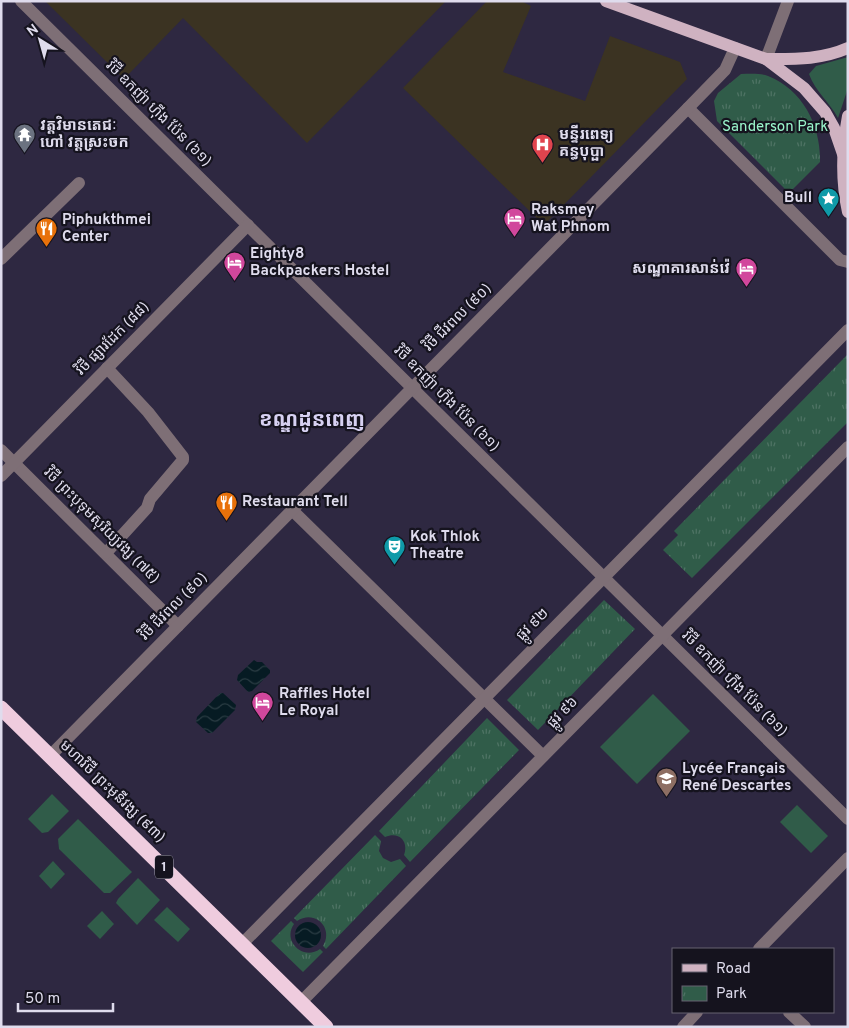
<svg xmlns="http://www.w3.org/2000/svg" width="849" height="1028" viewBox="0 0 849 1028" font-family="Overpass,'Noto Sans Khmer',sans-serif">
  <style>
    .medical { fill: #3b3322 }
    .grass { fill: #305c49 }
    .park { fill: url(#park-tufts) }
    .water { fill: url(#water-waves) }
    .lines { fill: none; stroke-linecap: round; stroke-linejoin: round }
    .minor { stroke: #7e6f76; stroke-width: 12 }
    .major { stroke: #cfb2c1; stroke-width: 12 }
    .highway { stroke: #efccde; stroke-width: 15 }
    .labels { text-anchor: middle; dominant-baseline: central; stroke-width: 4.5; stroke-linejoin: round; paint-order: stroke }
    .shield { fill: #15131e; stroke: #a2a0af; stroke-width: 1 }
    .shield-label { font-size: 14px; font-weight: bold; fill: #dfdced }
    .street-label { font-size: 15px; fill: #dfdced; stroke: #15131e }
    .poi-label { font-size: 15px; font-weight: bold; fill: #dfdced; stroke: #15131e; text-anchor: start }
    .park-label { font-size: 15px; fill: #9af6cc; stroke: #15131e }
    .district-label { font-size: 20px; font-weight: bold; fill: #d7d1f2; stroke: #15131e }
  </style>
  <defs>
    <pattern id="park-tufts" width="24" height="20" patternUnits="userSpaceOnUse" patternTransform="scale(1.25)"><rect width="24" height="20" fill="#305c49"/><path d="M3 7l-1-3M5 7V3M7 7l1-3M15 17l-1-3M17 17v-4M19 17l1-3" fill="none" stroke="#4e7364"/></pattern>
    <pattern id="water-waves" width="16" height="10" patternUnits="userSpaceOnUse" patternTransform="scale(1.25)"><rect width="16" height="10" fill="#061b23"/><path d="M0 5q4-4 8 0t8 0" fill="none" stroke="#2a3c43"/></pattern>
  </defs>
  <rect width="100%" height="100%" fill="#2e2841"/>
  <g class="medical">
    <path d="M45,1H446L307,143L183,18L124,79Z"/>
    <path d="M487,1H521L531,6L503,72L585,101L610,36L680,62L687,79L544,225L403,88Z"/>
  </g>
  <g class="grass">
    <path d="M848,57V88L838,118C830,103 815,91 809,74L816,66Z"/>
    <path d="M653,694L690,731L637,784L600,747Z"/>
    <path d="M52,794L69,811L48,832L42,833L28,819Z"/>
    <path d="M797,805L828,836L811,853L780,822Z"/>
    <path d="M78,819L132,872L110,893H104L59,849L58,839Z"/>
    <path d="M53,861L65,874L51,889L39,876Z"/>
    <path d="M138,878L160,900L137,925L116,903L118,899Z"/>
    <path d="M167,907L190,929L178,942L154,920Z"/>
    <path d="M102,911L114,924L100,939L87,926Z"/>
  </g>
  <g class="park">
    <path d="M741,74C750,74 760,73 768,76C803,90 821,126 820,162L793,189L786,190L717,121L714,101L718,93Z"/>
    <path d="M848,354V422L692,578L663,550L678,535L674,531Z"/>
    <path d="M604,600L635,629L538,730L507,700Z"/>
    <path d="M487,718L519,750L410,862L404,855C409,841 399,831 385,837L379,831Z"/>
    <path d="M375,835L381,841L379,851L383,858L391,862L400,859L406,866L326,949L323,946C334,928 315,909 297,921L294,918Z"/>
    <path d="M291,921L294,924C282,941 303,961 320,949L323,952L303,972L271,941Z"/>
  </g>
  <g class="water">
    <path d="M254,660L257,662H262L270,670V673L252,691L248,692L237,680L238,675Z"/>
    <path d="M220,693H223L236,705L235,710L212,733H208L196,722L197,717Z"/>
    <circle cx="308" cy="935" r="13"/>
  </g>
  <g class="lines">
    <g class="minor">
      <path d="M21,1L848,819"/>
      <path d="M766,59L788,1"/>
      <path d="M688,108L840,260L848,262"/>
      <path d="M1,259L79,183"/>
      <path d="M1,450L178,626"/>
      <path d="M1,476L248,225"/>
      <path d="M292,510L543,756"/>
      <path d="M106,553L147,508L150,499L183,460V457L148,412L107,368"/>
      <path d="M50,756L688,108L725,70L735,48"/>
      <path d="M242,944L848,330"/>
      <path d="M759,949L848,858"/>
      <path d="M301,1002L848,447"/>
      <path d="M789,1012L805,1027"/>
      <path d="M683,1027L697,1012"/>
    </g>
    <g class="major">
      <path d="M606,1L766,59L804,88L825,112L834,128L843,154"/>
      <path d="M766,59C794,59 821,60 848,48"/>
      <path d="M848,116C842,148 841,180 848,212"/>
    </g>
    <path class="highway" d="M1,708L326,1027"/>
  </g>
  <defs>
    <symbol id="temple-pin" viewBox="-11 -11 22 30"><path d="M0 17L-7.5 6A9.5 9.5 0 1 1 7.5 6Z" fill="#6b7280" stroke="#15131e"/><path d="M0-6L5-2H3V0L6.5 2.5H4V6H1.5V3h-3V6H-4V2.5H-6.5L-3 0V-2H-5Z" fill="#fff"/></symbol>
    <symbol id="hospital-pin" viewBox="-11 -11 22 30"><path d="M0 17L-7.5 6A9.5 9.5 0 1 1 7.5 6Z" fill="#e0444e" stroke="#15131e"/><path d="M-5-5h3v3.5h4V-5h3V5h-3V1.5h-4V5h-3Z" fill="#fff"/></symbol>
    <symbol id="sight-pin" viewBox="-11 -11 22 30"><path d="M0 17L-7.5 6A9.5 9.5 0 1 1 7.5 6Z" fill="#0f9aa8" stroke="#15131e"/><path d="M0-6L1.8-2.2L6-1.7L2.9 1.2L3.7 5.4L0 3.3L-3.7 5.4L-2.9 1.2L-6-1.7L-1.8-2.2Z" fill="#fff"/></symbol>
    <symbol id="hotel-pin" viewBox="-11 -11 22 30"><path d="M0 17L-7.5 6A9.5 9.5 0 1 1 7.5 6Z" fill="#d1479c" stroke="#15131e"/><path d="M-6-4.5h1.5V1H6V5H4.5V3h-9V5H-6ZM-4 0a1.8 1.8 0 1 1 3.6 0ZM.5 0V-2.5h3Q6-2.5 6 0Z" fill="#fff"/></symbol>
    <symbol id="restaurant-pin" viewBox="-11 -11 22 30"><path d="M0 17L-7.5 6A9.5 9.5 0 1 1 7.5 6Z" fill="#e8710a" stroke="#15131e"/><path d="M-5-6h1v4h1v-4h1v4h1v-4h1v5L-1.5 .5V6h-2V.5L-5-1ZM5-6V6H3V1.5H1.5Q1.5-4 5-6Z" fill="#fff"/></symbol>
    <symbol id="theatre-pin" viewBox="-11 -11 22 30"><path d="M0 17L-7.5 6A9.5 9.5 0 1 1 7.5 6Z" fill="#0f9aa8" stroke="#15131e"/><path d="M-5-5.5Q0-4 5-5.5V0Q5 5 0 6Q-5 5-5 0ZM-3.3-2.5H-1v1.5H-3.3ZM1-2.5H3.3v1.5H1ZM-2.8 1Q0 5.5 2.8 1Z" fill="#fff"/></symbol>
    <symbol id="school-pin" viewBox="-11 -11 22 30"><path d="M0 17L-7.5 6A9.5 9.5 0 1 1 7.5 6Z" fill="#8d6e63" stroke="#15131e"/><path d="M0-5L7-2L0 1L-7-2ZM-4 1L0 2.5L4 1V4Q0 6-4 4Z" fill="#fff"/></symbol>
  </defs>
  <g fill-rule="evenodd">
    <use href="#temple-pin" x="12" y="122" width="25" height="34"/>
    <use href="#hospital-pin" x="530" y="132" width="25" height="34"/>
    <use href="#sight-pin" x="816" y="186" width="25" height="34"/>
    <use href="#hotel-pin" x="502" y="206" width="25" height="34"/>
    <use href="#restaurant-pin" x="34" y="216" width="25" height="34"/>
    <use href="#hotel-pin" x="222" y="250" width="25" height="34"/>
    <use href="#hotel-pin" x="734" y="256" width="25" height="34"/>
    <use href="#restaurant-pin" x="214" y="490" width="25" height="34"/>
    <use href="#theatre-pin" x="382" y="534" width="25" height="34"/>
    <use href="#hotel-pin" x="250" y="690" width="25" height="34"/>
    <use href="#school-pin" x="654" y="766" width="25" height="34"/>
  </g>
  <g class="labels">
    <rect class="shield" x="155" y="855.5" width="18" height="23" rx="4"/>
    <g class="shield-label">
      <text x="164" y="867">1</text>
    </g>
    <g class="street-label">
      <text transform="translate(158 114) rotate(45)">វិថី ឧកញ៉ា ហ៊ីង ប៉ែន (៦១)</text>
      <text transform="translate(458 318) rotate(-45)">វិថី ជីវពល (៩០)</text>
      <text transform="translate(113 339) rotate(-45)">វិថី ផ្សារដែក (៨៨)</text>
      <text transform="translate(446 399) rotate(45)">វិថី ឧកញ៉ា ហ៊ីង ប៉ែន (៦១)</text>
      <text transform="translate(101 526) rotate(45)">វិថី ព្រះបុទុមសុរិយ្យវង្ស (៧៥)</text>
      <text transform="translate(174 607) rotate(-45)">វិថី ជីវពល (៩០)</text>
      <text transform="translate(533 625) rotate(-45)">ផ្លូវ ៩២</text>
      <text transform="translate(734 684) rotate(45)">វិថី ឧកញ៉ា ហ៊ីង ប៉ែន (៦១)</text>
      <text transform="translate(563 713) rotate(-46)">ផ្លូវ ៩៦</text>
      <text transform="translate(112 792) rotate(44)">មហាវិថី ព្រះមុនីវង្ស (៩៣)</text>
    </g>
    <g class="poi-label">
      <text x="40" y="126">វត្តវិមានតេជៈ<tspan x="40" dy="17">ហៅ វត្តស្រះចក</tspan></text>
      <text x="559" y="135">មន្ទីរពេទ្យ<tspan x="559" dy="17">គន្ធបុប្ផា</tspan></text>
      <text x="812" y="198" text-anchor="end">Bull</text>
      <text x="531" y="210">Raksmey<tspan x="531" dy="17">Wat Phnom</tspan></text>
      <text x="62" y="220">Piphukthmei<tspan x="62" dy="17">Center</tspan></text>
      <text x="250" y="254">Eighty8<tspan x="250" dy="17">Backpackers Hostel</tspan></text>
      <text x="730" y="269" text-anchor="end">សណ្ឋាគារសាន់វ៉េ</text>
      <text x="242" y="502">Restaurant Tell</text>
      <text x="410" y="537">Kok Thlok<tspan x="410" dy="17">Theatre</tspan></text>
      <text x="279" y="694">Raffles Hotel<tspan x="279" dy="17">Le Royal</tspan></text>
      <text x="682" y="769">Lycée Français<tspan x="682" dy="17">René Descartes</tspan></text>
    </g>
    <g class="park-label">
      <text x="775" y="127">Sanderson Park</text>
    </g>
    <g class="district-label">
      <text x="312" y="421">ខណ្ឌដូនពេញ</text>
    </g>
  </g>
  <rect width="849" height="1028" fill="none" stroke="#dfdced" stroke-width="5"/>
  <rect x="672" y="948" width="162" height="65" fill="#15131e" stroke="#666371"/>
  <rect x="682" y="964" width="25" height="8" fill="#cfb2c1" stroke="#666371"/>
  <text x="716" y="973" font-size="15" fill="#dfdced">Road</text>
  <rect x="682" y="986" width="25" height="15" fill="url(#park-tufts)" stroke="#666371"/>
  <text x="716" y="998" font-size="15" fill="#dfdced">Park</text>
  <g transform="translate(40 40) rotate(323)" stroke="#15131e" stroke-width="4" paint-order="stroke">
  <path d="M0-4L9 19L0 12L-9 19Z" fill="#dfdced"/>
  <text y="-8" font-size="14" font-weight="bold" text-anchor="middle" fill="#dfdced">N</text>
  </g>
  <path d="M18 1003v8h95v-8" fill="none" stroke="#dfdced" stroke-width="2.5"/>
  <text x="25" y="1003" font-size="15" fill="#dfdced" stroke="#15131e" stroke-width="4" paint-order="stroke">50 m</text>
</svg>
